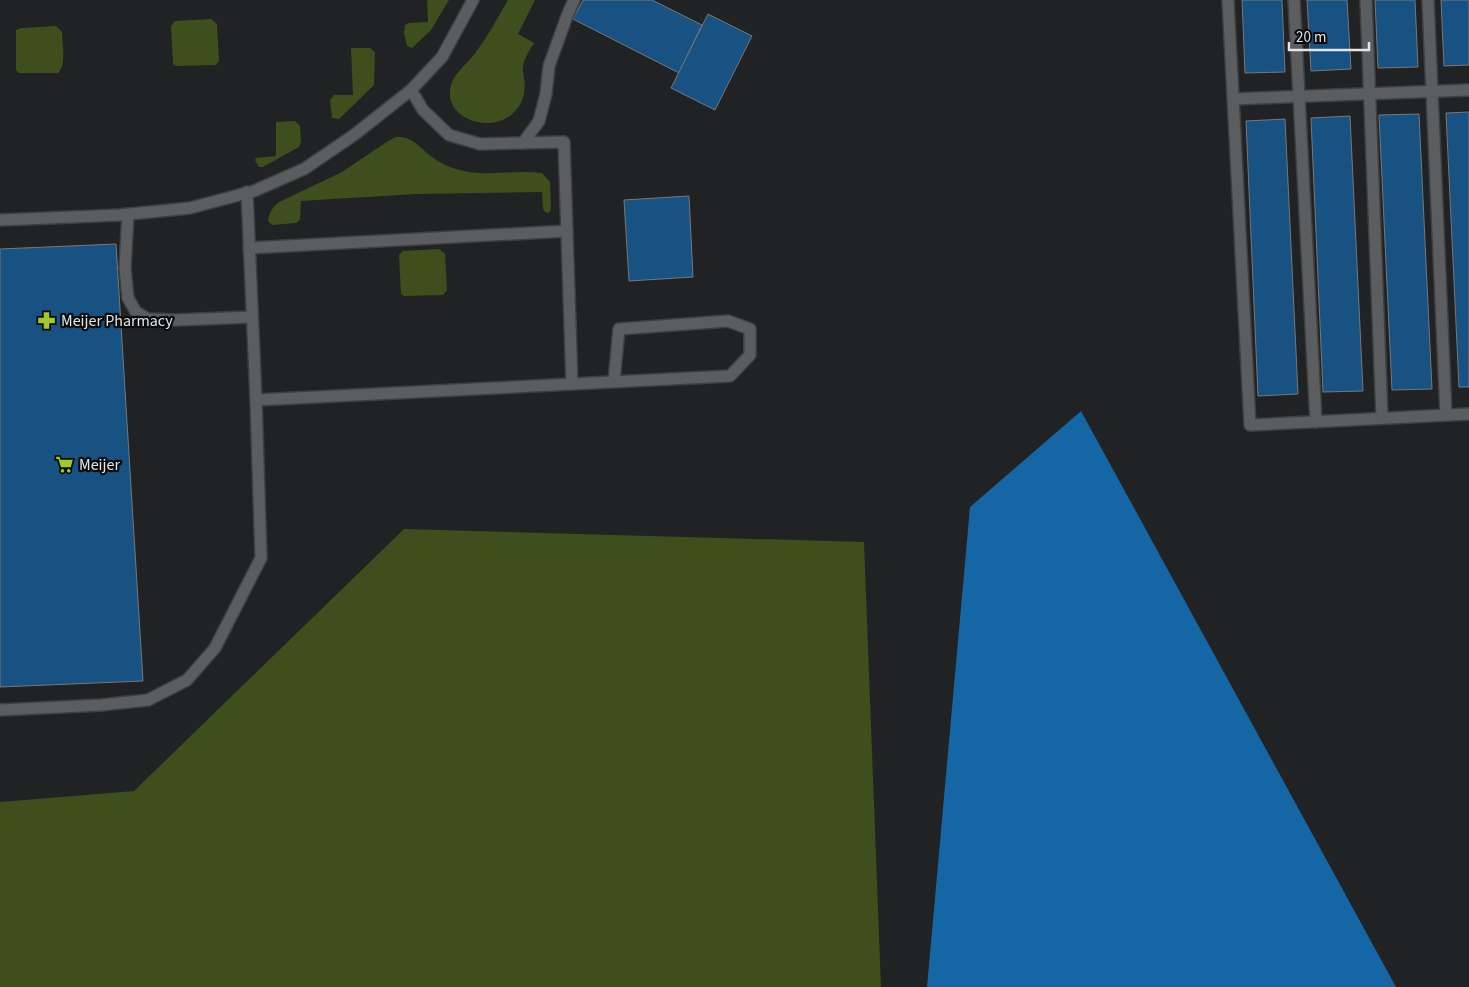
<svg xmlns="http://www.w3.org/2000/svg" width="1469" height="987" viewBox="0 0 1469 987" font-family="'Source Sans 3',sans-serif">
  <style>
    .green { fill: #3e4e1c }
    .water { fill: #1566a5 }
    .building { fill: #185283; stroke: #76787a }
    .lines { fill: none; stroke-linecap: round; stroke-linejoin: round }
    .lane-casing { stroke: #3e3f41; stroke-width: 14 }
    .lane { stroke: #5b5d5f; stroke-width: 11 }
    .labels { text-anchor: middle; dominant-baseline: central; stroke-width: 4.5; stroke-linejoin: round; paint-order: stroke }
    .poi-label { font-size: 16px; fill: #e4e5e6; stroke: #0a0b0c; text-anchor: start }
  </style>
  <rect width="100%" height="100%" fill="#202223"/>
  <g class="green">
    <path d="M427,0H449L431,30L412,48L407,46L404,33L405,25L409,23L428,22Z"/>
    <path d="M508,0H535L518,34L534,43C530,50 524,58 523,67C522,71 524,74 524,78C526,89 524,101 516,110C494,137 441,119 451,85C454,73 469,62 476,52C488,36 498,17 508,0Z"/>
    <path d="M211,19L217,24L219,61L216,65L176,66L173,64L171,26L175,21Z"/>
    <path d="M56,26L62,32C62,44 67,64 58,73H19L16,70V30L21,28Z"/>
    <path d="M351,48H370L375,52L374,85L339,119L332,118L330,100L334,95H353Z"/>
    <path d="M295,121L300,126L301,142L299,147L263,167H259L255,160L256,158L276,156V122Z"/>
    <path d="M396,137C413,136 419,147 432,157C439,162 448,167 456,169C484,178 513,169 542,173L550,182L551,209L549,213L545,212L543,209L542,192L416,194L301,201L300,220L296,223L272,225L268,221C269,212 273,207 279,202L342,172L388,141Z"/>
    <path d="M439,249L445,254L447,290L443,295L404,296L401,294L399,255L403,251Z"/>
    <path d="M404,529L864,542L881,987H0V802L134,791Z"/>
  </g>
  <path class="water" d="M1081,411L1396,987H927L970,507Z"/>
  <g class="building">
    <path d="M583,0H652L702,25L679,73L573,19Z"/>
    <path d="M1242,0H1282L1285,72L1245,73Z"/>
    <path d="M1307,0H1347L1351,69L1311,71Z"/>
    <path d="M1375,0H1415L1418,67L1378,68Z"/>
    <path d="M1441,0H1469V65L1444,66Z"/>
    <path d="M708,14L752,36L715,110L671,88Z"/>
    <path d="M1469,112V387H1459L1446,113Z"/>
    <path d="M1419,114L1432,389L1392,390L1379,115Z"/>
    <path d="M1350,116L1363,391L1323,392L1311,118Z"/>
    <path d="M1285,119L1298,394L1258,396L1246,121Z"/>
    <path d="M689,196L693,277L629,281L624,200Z"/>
    <path d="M116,244L143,681L0,687V249Z"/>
  </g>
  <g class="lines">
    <defs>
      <g id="lane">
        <path d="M1228,0L1250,425L1469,414"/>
        <path d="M1294,0L1316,422"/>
        <path d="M1366,0L1382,418"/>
        <path d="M1428,0L1446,415"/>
        <path d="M411,90L423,110L449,135L480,144L564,142L572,384"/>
        <path d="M1233,99L1469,90"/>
        <path d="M523,143L539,121L546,94L549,66L567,16L574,0"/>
        <path d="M247,192L256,400"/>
        <path d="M128,214L125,268L128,298L136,312L148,319L176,320L252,317"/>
        <path d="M0,220L120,215L190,208L254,191L304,169L354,135L411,90L442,57L473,0"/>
        <path d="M249,248L567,231"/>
        <path d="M0,710L101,705L148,700L187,680L215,648L261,558L256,400L730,376L750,355V329L728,321L619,329L614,381"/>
      </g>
    </defs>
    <use href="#lane" class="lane-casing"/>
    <use href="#lane" class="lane"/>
  </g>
  <defs>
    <symbol id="pharmacy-bare" viewBox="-9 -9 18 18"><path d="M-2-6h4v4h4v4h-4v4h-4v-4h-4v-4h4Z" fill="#a0ca2c" stroke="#0a0b0c" stroke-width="2.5" paint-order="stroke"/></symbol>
    <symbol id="supermarket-bare" viewBox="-9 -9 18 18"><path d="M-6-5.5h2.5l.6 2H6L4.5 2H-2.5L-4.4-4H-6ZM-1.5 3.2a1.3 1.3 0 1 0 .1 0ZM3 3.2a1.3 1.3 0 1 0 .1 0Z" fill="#a0ca2c" stroke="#0a0b0c" stroke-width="2.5" paint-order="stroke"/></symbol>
  </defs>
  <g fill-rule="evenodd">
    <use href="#pharmacy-bare" x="34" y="308" width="25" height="25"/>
    <use href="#supermarket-bare" x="52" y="452" width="25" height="25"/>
  </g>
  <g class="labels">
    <g class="poi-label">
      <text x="61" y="321">Meijer Pharmacy</text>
      <text x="79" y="465">Meijer</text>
    </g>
  </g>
  <path d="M1289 42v8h80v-8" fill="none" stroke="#e4e5e6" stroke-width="2.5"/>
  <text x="1296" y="42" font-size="15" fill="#e4e5e6" stroke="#0a0b0c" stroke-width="4" paint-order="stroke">20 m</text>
</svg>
